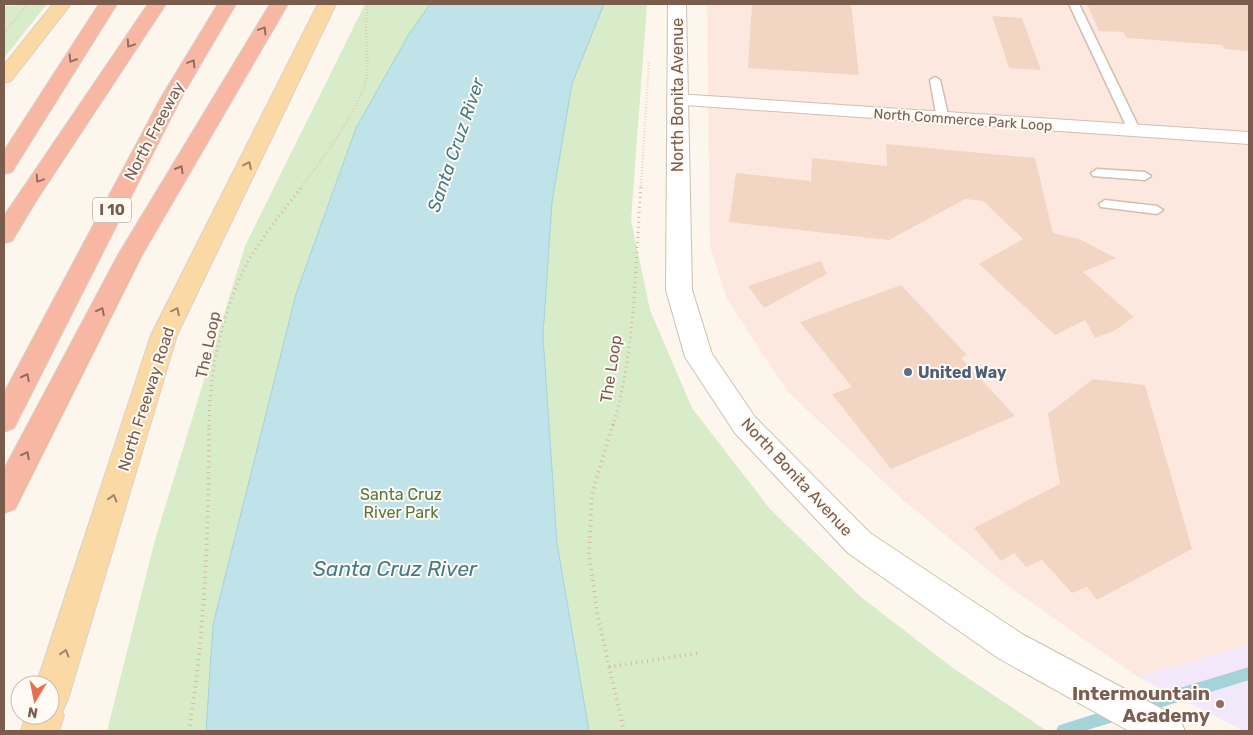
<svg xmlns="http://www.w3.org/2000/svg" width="1253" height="735" viewBox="0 0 1253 735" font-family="Rubik,sans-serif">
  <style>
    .commercial { fill: #fde8e0 }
    .education { fill: #f3e8fa }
    .green { fill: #d8ecc9 }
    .water { fill: #bfe3e8; stroke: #a5d3da }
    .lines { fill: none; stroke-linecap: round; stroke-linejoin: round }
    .stream { fill: #a5d3da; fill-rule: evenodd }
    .building { fill: #f3d5c3 }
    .service-casing { stroke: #d1beb0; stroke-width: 3 }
    .minor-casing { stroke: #d1beb0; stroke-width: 2 }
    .tertiary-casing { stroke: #d1beb0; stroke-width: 2 }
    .primary-casing { stroke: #dad1cd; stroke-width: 2 }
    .motorway-casing { stroke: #dad1cd; stroke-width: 2 }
    .path-far2 { stroke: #d9b8a5; stroke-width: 2.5; stroke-dasharray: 0.5 2.5; stroke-linecap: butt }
    .path-far1 { stroke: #d9b8a5; stroke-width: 3; stroke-dasharray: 1 4; stroke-linecap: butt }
    .path { stroke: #d9b8a5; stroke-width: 4; stroke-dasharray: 1 4.5; stroke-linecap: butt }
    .service { fill: #fff; fill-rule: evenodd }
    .minor { fill: #fff; fill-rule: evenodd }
    .tertiary { fill: #fff; fill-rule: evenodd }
    .primary { fill: #fbd9a5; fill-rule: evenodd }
    .motorway { fill: #f7b7a3; fill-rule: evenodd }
    .oneway { stroke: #936e5e }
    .oneway2 { stroke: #a18267 }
    .service-dot { fill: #5c6f8a; stroke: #fffaf3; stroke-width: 2 }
    .education-dot { fill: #8d6e63; stroke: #fffaf3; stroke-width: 2 }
    .labels { text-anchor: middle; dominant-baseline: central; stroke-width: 4; stroke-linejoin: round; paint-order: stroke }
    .far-street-label { font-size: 14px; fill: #7a5c4d; stroke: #fffaf3 }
    .shield { fill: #fffaf3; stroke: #a28b7f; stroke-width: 1 }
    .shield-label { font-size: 15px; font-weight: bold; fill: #7a5c4d }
    .street-label { font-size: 16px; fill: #7a5c4d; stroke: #fffaf3 }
    .service-label { font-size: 16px; font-weight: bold; fill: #4e5e75; stroke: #fffaf3; text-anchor: start }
    .park-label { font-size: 16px; fill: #537a41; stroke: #fffaf3 }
    .water-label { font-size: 18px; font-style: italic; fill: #437c86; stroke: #fffaf3 }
    .near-education-label { font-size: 19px; font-weight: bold; fill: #785e54; stroke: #fffaf3; text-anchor: end }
    .near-water-label { font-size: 21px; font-style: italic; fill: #437c86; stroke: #fffaf3 }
  </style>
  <rect width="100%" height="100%" fill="#fdf6ec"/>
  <path class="commercial" d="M707,4H1249V644L1138,677L1005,584L904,501L787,391L727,299L710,246Z"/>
  <path class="education" d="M1249,644V731H1244L1138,677Z"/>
  <g class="green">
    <path d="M47,4L4,58V6Z"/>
    <path d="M365,4H647L631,220L650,310L692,408L770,509L861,597L953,668L1047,731H107L155,540L245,246Z"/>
  </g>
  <path class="water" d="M430,4H604L572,84L552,202L543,336L557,543L589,731H206L213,625L296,294L356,128L409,34Z"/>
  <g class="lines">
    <g class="stream">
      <path d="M1249,667V680L1140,714L1135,712L1133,707L1135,702L1140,700Z"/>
      <path d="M1117,707L1122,709L1124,714L1122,719L1117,721L1084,731H1056L1058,726L1063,724Z"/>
    </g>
  </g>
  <g class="building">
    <path d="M752,4H851L859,75L748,68Z"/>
    <path d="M1087,4H1249V51L1225,49L1222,45L1127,38L1123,32L1099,31Z"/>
    <path d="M992,16L1022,18L1041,70L1009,68Z"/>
    <path d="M886,144L1035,158L1053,233L1079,239L1116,258L1083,272L1134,317L1114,331L1095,338L1085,320L1055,335L979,264L1023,239L983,201L965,199L889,240L729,222L736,173L811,181L812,158L887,166Z"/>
    <path d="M821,261L827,274L764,308L748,286Z"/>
    <path d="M901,285L967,355L961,358L1015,416L891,469L832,394L852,387L800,322Z"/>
    <path d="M1093,379L1145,385L1192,549L1097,600L1087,587L1072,593L1042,560L1026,567L1014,553L1001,561L974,528L1060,484L1048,414Z"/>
  </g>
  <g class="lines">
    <defs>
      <g id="service">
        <path d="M1069,4H1079L1141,132L1139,134H1131L1129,132Z"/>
        <path d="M935,77L940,80L949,119L943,122L937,119L930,80Z"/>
        <path d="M1097,169L1145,172L1151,176L1145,180L1093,176L1091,173Z"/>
        <path d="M1105,200L1157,206L1163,210L1157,214L1101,207L1099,204Z"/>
      </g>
      <path id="minor" d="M677,94L1249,132V144L670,104L667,100L670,96Z"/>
      <path id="tertiary" d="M668,4H686L692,290L712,354L755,417L870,533L1022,634L1179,718L1185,731H1129L998,658L848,553L735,433L685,357L666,290Z"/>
      <g id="primary">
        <path d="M53,4H71L11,81L4,83V65Z"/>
        <path d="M318,4H336L177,335L68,699L62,712L64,715L59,731H21L26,715H50V685H36L151,335Z"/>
      </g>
      <g id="motorway">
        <path d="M99,4H117L15,167L12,172L4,174V151Z"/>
        <path d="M148,4H166L36,201L12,241L4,243V216Z"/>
        <path d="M218,4H236L182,96L14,428L4,432V393L162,96Z"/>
        <path d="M270,4H288L142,255L15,509L4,513V469L118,255Z"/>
      </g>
    </defs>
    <use href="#service" class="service-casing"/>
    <use href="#minor" class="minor-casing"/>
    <use href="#tertiary" class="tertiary-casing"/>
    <use href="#primary" class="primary-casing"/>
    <use href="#motorway" class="motorway-casing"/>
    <g class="path-far2">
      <path d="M4,33L25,7"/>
      <path d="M302,186C322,160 364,104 367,73C369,50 363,27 368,4"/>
      <path d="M641,186L649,62"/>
    </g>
    <g class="path-far1">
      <path d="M209,426C209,378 220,324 239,280C252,248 283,212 303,185"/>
      <path d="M613,426C636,349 635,264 641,185"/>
    </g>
    <g class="path">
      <path d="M613,424L592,494L589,553L598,618L624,731"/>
      <path d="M609,667L698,653"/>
      <path d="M189,731C205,632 209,525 209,424"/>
    </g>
    <use href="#service" class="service"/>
    <use href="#minor" class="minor"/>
    <use href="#tertiary" class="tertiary"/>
    <use href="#primary" class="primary"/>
    <use href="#motorway" class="motorway"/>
  </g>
  <defs><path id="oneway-chevron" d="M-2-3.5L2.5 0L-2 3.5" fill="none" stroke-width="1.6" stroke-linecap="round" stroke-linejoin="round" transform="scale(1.25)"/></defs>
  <g class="oneway">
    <use href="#oneway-chevron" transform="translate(263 30) rotate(-59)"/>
    <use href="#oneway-chevron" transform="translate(130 44) rotate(124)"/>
    <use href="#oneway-chevron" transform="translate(72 59) rotate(123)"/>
    <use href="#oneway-chevron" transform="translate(192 63) rotate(-59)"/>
    <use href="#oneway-chevron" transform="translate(180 169) rotate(-60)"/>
    <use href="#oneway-chevron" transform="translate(39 179) rotate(124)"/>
    <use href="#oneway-chevron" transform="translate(101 311) rotate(-63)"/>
    <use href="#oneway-chevron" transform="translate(26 377) rotate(-63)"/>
    <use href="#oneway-chevron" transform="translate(26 455) rotate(-63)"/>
  </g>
  <g class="oneway2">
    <use href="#oneway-chevron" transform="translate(248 165) rotate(-64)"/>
    <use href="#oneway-chevron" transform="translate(176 311) rotate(-64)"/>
    <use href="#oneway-chevron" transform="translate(113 498) rotate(-73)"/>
    <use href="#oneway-chevron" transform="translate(65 653) rotate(-73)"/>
  </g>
  <circle class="service-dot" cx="908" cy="372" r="5"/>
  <circle class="education-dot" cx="1220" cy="704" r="5"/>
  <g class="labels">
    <g class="far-street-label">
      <text transform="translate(963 120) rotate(4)">North Commerce Park Loop</text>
    </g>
    <rect class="shield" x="93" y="197.5" width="38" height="25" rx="4"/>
    <g class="shield-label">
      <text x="112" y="210">I 10</text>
    </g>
    <g class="street-label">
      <text transform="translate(677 95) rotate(-90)">North Bonita Avenue</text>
      <text transform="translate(154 131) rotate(-62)">North Freeway</text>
      <text transform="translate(208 345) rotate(-78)">The Loop</text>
      <text transform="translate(611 369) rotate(-81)">The Loop</text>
      <text transform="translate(146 399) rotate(-72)">North Freeway Road</text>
      <text transform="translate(797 477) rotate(47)">North Bonita Avenue</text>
    </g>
    <g class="service-label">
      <text x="918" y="372">United Way</text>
    </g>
    <g class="park-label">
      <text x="401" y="494">Santa Cruz<tspan x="401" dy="18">River Park</tspan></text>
    </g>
    <g class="water-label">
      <text transform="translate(456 145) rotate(-71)">Santa Cruz River</text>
    </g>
    <g class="near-education-label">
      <text x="1210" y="693">Intermountain<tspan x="1210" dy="22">Academy</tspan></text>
    </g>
    <g class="near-water-label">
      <text x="395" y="568">Santa Cruz River</text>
    </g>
  </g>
  <rect width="1253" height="735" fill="none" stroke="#7a5c4d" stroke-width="10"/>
  <g transform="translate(35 700) rotate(190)"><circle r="24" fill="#fffaf3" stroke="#cabbb1"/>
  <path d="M0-4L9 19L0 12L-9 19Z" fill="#e76f51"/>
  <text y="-8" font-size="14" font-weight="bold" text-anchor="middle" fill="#7a5c4d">N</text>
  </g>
</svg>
